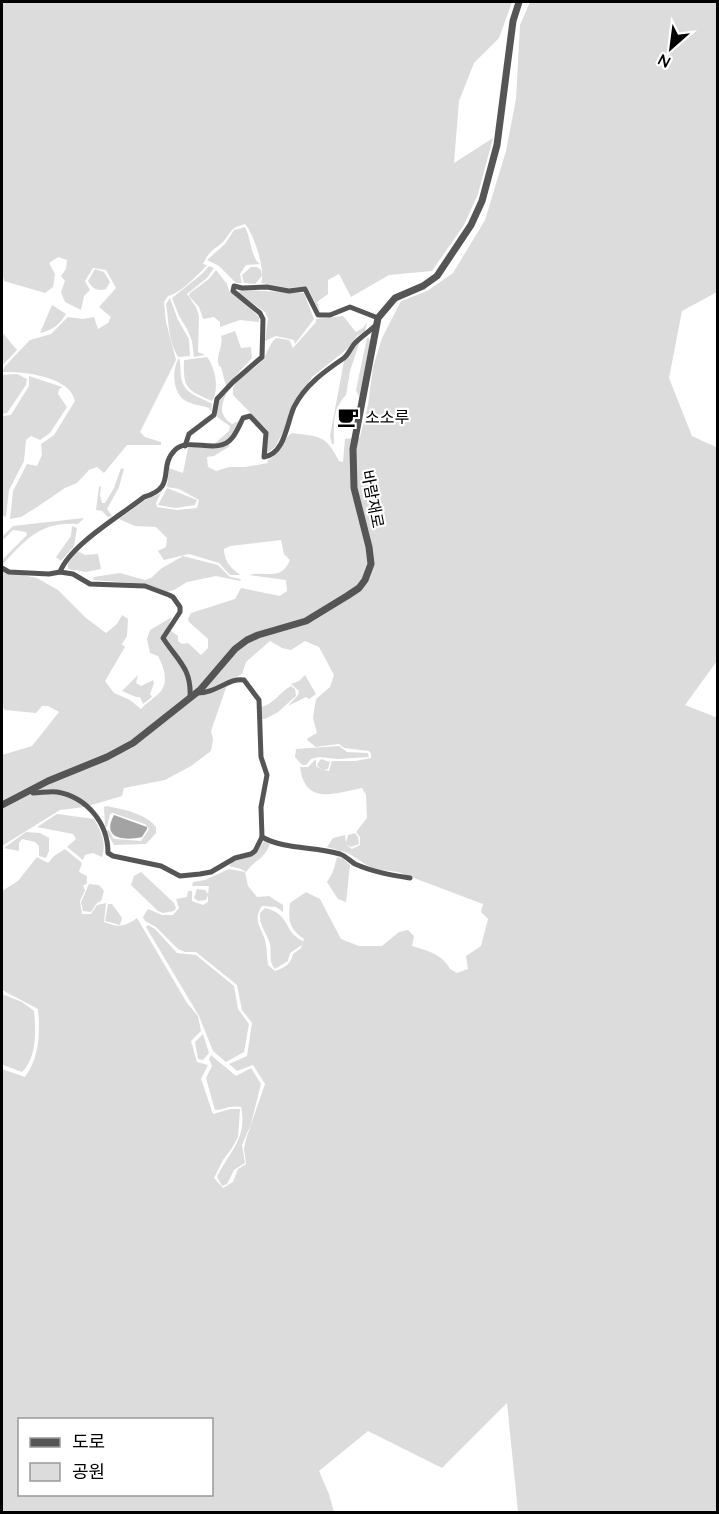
<svg xmlns="http://www.w3.org/2000/svg" width="719" height="1514" viewBox="0 0 719 1514" font-family="Quicksand,'Noto Sans KR',sans-serif">
  <style>
    .green { fill: #dcdcdc; fill-rule: evenodd }
    .water { fill: #a3a3a3 }
    .lines { fill: none; stroke-linecap: round; stroke-linejoin: round }
    .minor { stroke: #555; stroke-width: 5 }
    .tertiary { stroke: #555; stroke-width: 7 }
    .labels { text-anchor: middle; dominant-baseline: central; stroke-width: 4.5; stroke-linejoin: round; paint-order: stroke }
    .poi-label { font-size: 16px; fill: #000; stroke: #fff; text-anchor: start }
    .street-label { font-size: 16px; fill: #000; stroke: #fff }
  </style>
  <rect width="100%" height="100%" fill="#fff"/>
  <g class="green">
    <path d="M2,2H512L499,38L474,63L459,101L454,163L493,138L478,194L464,225L432,271L389,275L351,297L339,274L328,280V294L317,302L321,314L307,287L288,288L261,283C266,271 254,234 245,224C228,229 233,231 223,242C212,252 211,248 203,264L207,265C199,274 178,295 168,296L164,302L166,322L176,360L140,432L145,437L161,442V445H127L104,473L97,467L89,470L77,483L65,488L37,507L21,517L10,519L13,491L27,464L37,466L42,455L41,444L54,435L75,401C70,376 23,371 2,372L5,366L30,340L51,334L68,317L83,319L94,317L98,329L108,323L111,317L99,307L116,288L106,270L93,268L85,281L90,290L84,296L81,310L65,302L61,292L65,281L61,276L66,269L67,260L58,257L49,263L55,274L53,287L45,293L4,281L2,271Z"/>
    <path d="M530,2H717V292L682,311L669,378L692,436L718,448L717,661L685,705L718,718L717,1512H518L507,1403L442,1468L368,1431L319,1471L329,1494L334,1512H2V1069L25,1077C40,1057 40,1032 38,1009L2,990V891L18,881L37,857L48,863L54,856L65,849L82,863L79,872L87,876V883L83,886L85,890L80,901L82,914H91L97,905L106,903L104,922C118,927 123,928 137,918L187,1003L198,1016L201,1031L191,1041L197,1062L208,1065L201,1079L213,1114L230,1109H240L238,1137L232,1148L223,1160L214,1178L223,1188L233,1182L238,1169L246,1164L244,1149L246,1139L265,1084L253,1065L237,1071L229,1064L247,1056L252,1023L242,1010L237,985L196,952H185L178,949L156,927L145,921L143,917L148,909L162,915H173L179,908L176,899L187,897L188,891H192V901L203,905L208,902V895L206,900L198,901L194,898L197,889L205,890L208,894L209,886H192L193,882L205,880L229,869L245,872L248,886L257,897L269,896L283,905V912L276,907L262,906C251,923 264,929 266,945C267,951 267,958 268,965L275,971C284,968 291,964 293,954L301,948L304,939C289,929 288,920 290,903L306,892L320,899L341,939L359,946H382L399,932L408,930L414,936L412,946C428,951 442,954 450,969L457,973L468,969L466,956L481,946L488,919L481,912L483,904L398,872L373,869L348,853L327,847L333,838L345,835L346,843L348,835L355,833L358,837L359,844L351,847L345,844L352,849L360,845V837L356,832L367,818L366,795L362,788C333,794 305,805 300,767H308L316,759V766L322,770L317,765L321,759L330,762L328,769L324,770L329,771L332,761H355L371,758V754L369,751L344,748L339,744L316,747L307,740L308,738L317,733L313,718L316,699L330,687L334,675L319,647L305,641L291,650L282,648L270,641L246,662L242,674L228,682L211,731L213,739L211,751L191,766L165,780L124,788L122,796L85,807L60,810L2,846V755L32,746L59,712L48,706H42L36,713L5,710L2,706V571L37,578L58,590L86,618L106,633L117,624L122,615L128,619L127,636L122,644L117,640L125,647L105,681L114,693L130,700L141,709C145,704 150,701 156,696C170,686 165,669 158,656L150,653L147,639L150,630L172,617L167,628L178,636V641L182,644L188,643L201,655L208,648V639L189,622L188,619L191,613L235,599L241,588L280,596L287,591L286,580L249,575C266,570 281,582 290,560L284,554L281,540L230,546L224,549C224,561 231,569 241,575H230L219,563L189,554L164,560L158,551L166,547L167,538L156,527L135,526L119,519L145,500L161,493L156,503L157,507L177,510L197,508L199,500L179,489L167,487L169,468L183,473L188,448L220,447L228,444L230,446L214,456L207,457L208,467L216,471L229,467H245L268,463L267,461C283,451 279,442 292,433C320,437 325,434 339,461L343,462L345,439L360,437L368,405L373,367L382,338L401,301L427,291L453,273L485,220L506,151L516,99L520,25ZM20,1420H212V1494H20Z"/>
    <path d="M245,227C251,238 251,258 260,264L246,265L240,274L242,283H236L219,266L207,260L225,244L234,230Z"/>
    <path d="M209,266L214,268L207,278L187,294L196,307L199,316L198,352L205,355L194,357L192,341L187,329L179,316L172,298L203,273Z"/>
    <path d="M251,267H257L261,270L262,276L255,284L244,283L242,275Z"/>
    <path d="M95,269L104,272L110,282L106,289C97,292 92,288 88,281Z"/>
    <path d="M216,270L227,284L229,291L242,300L259,317V322L240,320L220,327V322L214,317L203,319L199,307L189,296L190,293L209,279Z"/>
    <path d="M242,290L304,293L314,319L295,344L294,340L276,336L265,341L268,318L265,312L237,292Z"/>
    <path d="M170,298L178,320L189,339L190,356L178,357C168,341 169,322 166,304Z"/>
    <path d="M52,305L66,314C59,325 53,330 40,333Z"/>
    <path d="M343,316L356,332L363,328L367,322L365,331L357,336L346,350L312,377L292,408L288,423L275,447L266,454L268,431L233,395C231,377 250,373 260,363C267,356 268,345 276,338L289,340L293,348L316,322V319Z"/>
    <path d="M235,331L241,348L251,347L252,358L226,386L221,367L219,366C215,355 224,346 221,336Z"/>
    <path d="M2,332L17,350L2,366Z"/>
    <path d="M367,338H369L370,342L359,397L356,390Z"/>
    <path d="M360,341L350,371L346,395C332,410 334,424 334,444H332L330,436L344,361Z"/>
    <path d="M207,357C215,368 220,389 212,401C187,390 183,389 184,360Z"/>
    <path d="M179,358C181,364 180,370 181,377C184,395 199,396 212,404L211,412L209,408C202,405 192,405 186,401C173,394 171,370 179,358Z"/>
    <path d="M17,374L27,379L26,385L7,413L2,414V375Z"/>
    <path d="M29,376L62,387L59,389L58,394L67,407L50,433L40,440L31,436L26,440L24,461L9,490L6,517L2,515V416L11,415L29,386Z"/>
    <path d="M224,394L226,395C220,407 220,416 232,424L239,421L228,440L213,445L229,431L230,426L217,417V403Z"/>
    <path d="M121,468L124,469L119,487L107,509L112,516L108,517L102,511L96,510L99,487L101,486L100,495L102,503H105L114,488Z"/>
    <path d="M167,488L197,500L195,505L175,508L158,505Z"/>
    <path d="M84,518L78,524C41,521 26,539 3,564L2,563V560L27,535L26,532L13,530L2,541V537L13,526Z"/>
    <path d="M72,526L77,528L74,546L61,561L56,557L71,536Z"/>
    <path d="M77,551L85,555L98,554L101,569L86,572L68,569V563Z"/>
    <path d="M183,556L218,565L230,577L241,579L240,581L216,576L187,582L174,590L167,592L146,584L93,580L94,577L120,573L145,580L151,578L162,568Z"/>
    <path d="M138,675L136,683L141,686L153,680L154,683L150,694L152,697L143,704L140,697H136L122,691Z"/>
    <path d="M305,675L316,694L309,699L306,697L288,706L298,695L299,691L291,684L299,681Z"/>
    <path d="M291,686L295,689L296,696L278,712L265,719H262L261,707C275,704 279,692 291,686Z"/>
    <path d="M339,746L347,752L368,753L369,757L338,759L319,757L311,759L306,765H302L295,757L296,749Z"/>
    <path d="M106,806C122,809 147,814 156,827V833L146,844L114,845L106,831L109,830L113,838L116,839L141,841L149,829L145,824L113,813L110,814L107,827L105,826L104,807Z"/>
    <path d="M57,814L94,819C101,831 107,843 102,857L93,853L85,855L83,860L67,847L76,839L73,834L37,827Z"/>
    <path d="M26,832L40,833L49,838V851L46,858L39,856V846L35,842L22,839L19,843V851L4,848Z"/>
    <path d="M264,841L270,844C263,861 255,859 246,872L241,869L229,866L233,861L253,856Z"/>
    <path d="M337,857L344,859L350,865L346,902L338,899L327,882L333,872Z"/>
    <path d="M141,872L174,903L176,908L174,911L163,913L158,911L131,885L134,876Z"/>
    <path d="M89,884L99,885L104,891L101,901L97,903L91,912L83,911L81,902Z"/>
    <path d="M108,904H112L122,918L120,925L105,921Z"/>
    <path d="M265,908C291,914 283,932 303,941L302,945L290,953L288,961L275,969C267,960 273,951 269,941C265,930 259,925 260,913Z"/>
    <path d="M148,925L155,929L177,953L196,955L234,986L238,1009L249,1024L244,1052L226,1062L213,1051L199,1016L146,927Z"/>
    <path d="M2,994L22,1002L34,1011C36,1031 37,1057 22,1072L3,1065L2,1063Z"/>
    <path d="M203,1034L209,1053L203,1060L198,1059L195,1042Z"/>
    <path d="M211,1055L236,1076L251,1068L261,1084L251,1124L242,1145L245,1163L234,1170L227,1184L222,1186L217,1177C229,1152 248,1138 241,1107C228,1105 226,1110 215,1110L206,1078L212,1066L209,1059Z"/>
  </g>
  <path class="water" d="M114,815L147,827V829L142,837C124,841 101,839 114,815Z"/>
  <g class="lines">
    <g class="minor">
      <path d="M185,446L189,434L214,415L217,399L233,382L262,357L263,319L260,313L233,291L234,286L242,288L267,287L289,291L305,289L318,315H330L350,307L378,318"/>
      <path d="M2,568L9,572L49,574L60,572L73,574L90,584L145,586L169,595L173,597L180,607V612L163,638C177,660 192,668 190,698"/>
      <path d="M60,572C70,545 120,516 144,497C178,487 157,468 175,450C189,436 218,456 232,438C237,432 240,424 243,418L250,416L266,433L264,457C285,454 287,422 294,407C305,385 325,371 344,358C349,354 351,347 355,343C362,336 370,331 377,324"/>
      <path d="M196,693C216,694 229,677 244,680L259,700L261,757L267,775L261,807L262,837C285,850 314,846 340,854C346,856 350,861 355,864C373,872 391,875 410,878"/>
      <path d="M31,790L33,793C41,793 49,791 57,792C86,797 108,822 108,853L113,856L161,866L180,876L200,874L211,872L235,858L251,854L255,851L262,837"/>
    </g>
    <path class="tertiary" d="M2,805L48,781L107,757L133,743L200,690L235,649L247,640L258,635L306,621L347,596L359,588L365,580L371,564L369,547L354,488L353,449L378,318L395,298L423,286L437,276L471,225L482,201L497,145L513,21L519,2"/>
  </g>
  <defs>
    <symbol id="cafe-bare" viewBox="-9 -9 18 18"><path d="M-5.5-4.5H6V0H3Q3 3.5 0 3.5H-2.5Q-5.5 3.5-5.5 0ZM3-3.2v2h1.7v-2ZM-6 4.5H4V6H-6Z" fill="#000" stroke="#fff" stroke-width="2.5" paint-order="stroke"/></symbol>
  </defs>
  <g fill-rule="evenodd">
    <use href="#cafe-bare" x="333" y="402" width="30" height="30"/>
  </g>
  <g class="labels">
    <g class="poi-label">
      <text x="365" y="417">소소루</text>
    </g>
    <g class="street-label">
      <text transform="translate(373 499) rotate(79)">바람재로</text>
    </g>
  </g>
  <rect width="719" height="1514" fill="none" stroke="#000000" stroke-width="6"/>
  <rect x="18" y="1418" width="195" height="78" fill="#ffffff" stroke="#999999" stroke-width="1.5"/>
  <rect x="30" y="1438" width="30" height="9" fill="#555555" stroke="#999999" stroke-width="1.5"/>
  <text x="72" y="1448" font-size="18" fill="#000000">도로</text>
  <rect x="30" y="1463" width="30" height="18" fill="#dcdcdc" stroke="#999999" stroke-width="1.5"/>
  <text x="72" y="1478" font-size="18" fill="#000000">공원</text>
  <g transform="translate(671 48) rotate(208)" stroke="#ffffff" stroke-width="4.5" paint-order="stroke">
  <path d="M0-4.5L10 22L0 15L-10 22Z" fill="#000000"/>
  <text y="-9" font-size="16" font-weight="bold" text-anchor="middle" fill="#000000">N</text>
  </g>
</svg>
